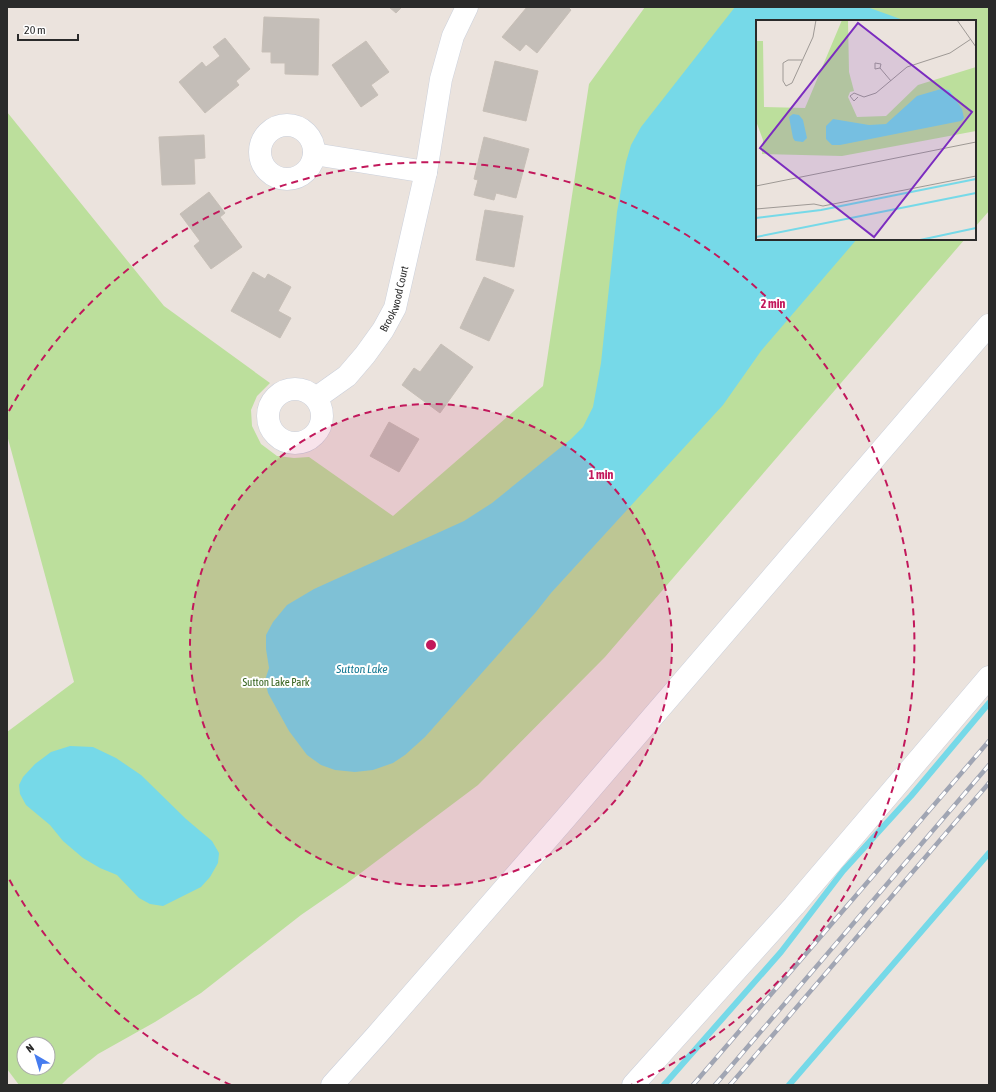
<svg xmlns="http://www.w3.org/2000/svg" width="996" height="1092" viewBox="0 0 996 1092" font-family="'Asap Condensed',sans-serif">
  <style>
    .green { fill: #bcdf9c; fill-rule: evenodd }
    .water { fill: #76d9e8 }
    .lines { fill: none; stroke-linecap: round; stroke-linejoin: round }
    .stream { stroke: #76d9e8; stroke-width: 6 }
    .building { fill: #c4beb8; stroke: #c7bfb7 }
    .minor-casing { stroke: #cbd0db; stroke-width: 23 }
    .minor { stroke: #fff; stroke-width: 22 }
    .rail-casing { stroke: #a0a5b3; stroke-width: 4.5 }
    .rail { stroke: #fff; stroke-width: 3; stroke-dasharray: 9; stroke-linecap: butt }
    .ring { fill: none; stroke: #c2185b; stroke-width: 2; stroke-dasharray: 7 5 }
    .labels { text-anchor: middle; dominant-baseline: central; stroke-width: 4; stroke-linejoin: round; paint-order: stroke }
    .street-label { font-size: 11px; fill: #2a2a2a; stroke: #fff }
    .park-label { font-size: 11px; fill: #36631e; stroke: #fff }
    .water-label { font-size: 12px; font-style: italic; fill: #157993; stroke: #fff }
    .inset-river { fill: none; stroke: #76d9e8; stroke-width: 2 }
    .inset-road { fill: none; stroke: #9e9995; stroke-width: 1 }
    .view { fill: #7b2cbf; fill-opacity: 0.15; stroke: #7b2cbf; stroke-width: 2 }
    .inset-edge { fill: none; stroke: #2a2a2a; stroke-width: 2 }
    .centre { fill: #c2185b; stroke: #fff; stroke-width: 2 }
    .ring-label { font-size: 12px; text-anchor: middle; font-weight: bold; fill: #c2185b; stroke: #fff; stroke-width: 4; stroke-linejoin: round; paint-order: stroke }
  </style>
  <rect width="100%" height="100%" fill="#ebe3dd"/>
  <path class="green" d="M645,7H989V211L975,227V21H757V239H965L605,657L478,785L346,884L301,915L201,993L155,1022L98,1054L68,1078L61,1085H19L7,1069V732L74,682L7,435V112L164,306L270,383L257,396L251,410L252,426L261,444L277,456L294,458L309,457L393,516L543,386L589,84ZM24,1044H48V1068H24Z"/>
  <g class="water">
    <path d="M735,7H867L906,21H757V239H857L761,351L723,405L551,593L536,612L425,737L405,755L393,763L373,770L355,772L335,770L321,765L307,755L289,731L268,693L265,680L269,668L266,649V635L273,622L287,605L314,589L464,521L492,503L571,439L583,427L593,407L601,363L617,212L626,162L631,145L641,127Z"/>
    <path d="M70,746L93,747L116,758L141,775L186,819L212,841L219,853L218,863L210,877L201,887L163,906L150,904L139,898L117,875L100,868L83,858L63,841L50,825L26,805L20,794L19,785L23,777L35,764L51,752Z"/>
  </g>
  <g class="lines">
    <g class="stream">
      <path d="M664,1085L781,952L843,871L911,796L989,703"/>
      <path d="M789,1085L989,853"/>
    </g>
  </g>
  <g class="building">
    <path d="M389,7H402L396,13Z"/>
    <path d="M527,7H568L571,10L537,53L526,44L520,51L502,37Z"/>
    <path d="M264,17L319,19L318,75L285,74V63H271V52H262Z"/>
    <path d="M225,38L250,69L236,81L239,85L205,113L179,82L202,62L206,67L220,56L213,47Z"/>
    <path d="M366,41L389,72L371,85L378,95L361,107L332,65Z"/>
    <path d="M495,61L538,71L526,121L483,111Z"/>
    <path d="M204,135L205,158L194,159L195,184L162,185L159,137Z"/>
    <path d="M484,137L529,149L516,198L496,193L494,200L474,195L478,180L474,179Z"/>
    <path d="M209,192L225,213L220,217L242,247L211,269L194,246L200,241L180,214Z"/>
    <path d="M485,210L523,216L514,267L476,260Z"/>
    <path d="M253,272L265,279L268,274L291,287L278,311L291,318L280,338L231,311Z"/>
    <path d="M484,277L514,290L489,341L460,328Z"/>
    <path d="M441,344L473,367L440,413L402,385L414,368L420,372Z"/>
    <path d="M389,422L419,439L399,472L370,456Z"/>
  </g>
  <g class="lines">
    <defs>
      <g id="minor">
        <circle cx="287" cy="152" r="27"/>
        <path d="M314,154L426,172"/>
        <circle cx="295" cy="416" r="27"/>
        <path id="s1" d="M316,398L347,376L365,355L383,330L395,308L426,172L441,79L453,36L467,7"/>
        <path d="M332,1085L376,1036L564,820L989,325"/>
        <path d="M633,1085L794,906L989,677"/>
      </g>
    </defs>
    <use href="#minor" class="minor-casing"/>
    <use href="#minor" class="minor"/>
    <defs>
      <g id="rail">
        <path d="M693,1085L989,741"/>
        <path d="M715,1085L989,765"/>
        <path d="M730,1085L989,783"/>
      </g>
    </defs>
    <use href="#rail" class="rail-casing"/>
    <use href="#rail" class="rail"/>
  </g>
  <circle cx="431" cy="645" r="241" fill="#c2185b" fill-opacity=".12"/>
  <g class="ring">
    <circle cx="431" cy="645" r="241"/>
    <path d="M231 1085A483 483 0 0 1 9 879M9 411A483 483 0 1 1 631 1085"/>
  </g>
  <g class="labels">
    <g class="street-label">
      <text stroke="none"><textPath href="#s1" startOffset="130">Brookwood Court</textPath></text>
    </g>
    <g class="park-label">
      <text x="276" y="682">Sutton Lake Park</text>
    </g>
    <g class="water-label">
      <text x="362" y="669">Sutton Lake</text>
    </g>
  </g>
  <g transform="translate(756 20)">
    <rect width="220" height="220" fill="#ebe3dd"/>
    <path d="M86,0H92L93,52L98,71L94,72L92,77L101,97L130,96L162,65L220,47V111L86,136L6,134L7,120L0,101V21H7L8,87L49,88Z" fill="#bcdf9c"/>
    <path d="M185,69L193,70L206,89L208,98L205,101L84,125H76L70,119V106L77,99L113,105L130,104L161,76ZM37,94L43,95L47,100L51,118L47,122L39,121L37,118L33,97Z" fill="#76d9e8"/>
    <path class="inset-river" d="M0,198L65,190L220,159M0,217L220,173M164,220L220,208"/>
    <path class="inset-road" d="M201,0L220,27M46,40H32L27,43V61L30,66L36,63L57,17L60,0M124,48L119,49V43L125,44L124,48L135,61M102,77L98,81L94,76L98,73L108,77L120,73L151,47L194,33L215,19M0,166L220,122M0,189L58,184L67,186L220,156"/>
    <path class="view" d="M102,3L216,92L118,217L4,128Z"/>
    <rect width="220" height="220" class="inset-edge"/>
  </g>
  <circle cx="431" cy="645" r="6" class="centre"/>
  <g class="ring-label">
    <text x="773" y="308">2 min</text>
    <text x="601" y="479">1 min</text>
  </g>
  <rect width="996" height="1092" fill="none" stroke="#2a2a2a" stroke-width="16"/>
  <g transform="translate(36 1056) rotate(322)"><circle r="19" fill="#ffffff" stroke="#aaaaaa"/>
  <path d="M0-3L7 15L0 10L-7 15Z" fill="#467cef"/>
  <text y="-6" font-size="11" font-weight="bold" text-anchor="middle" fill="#2a2a2a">N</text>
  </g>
  <path d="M18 34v6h60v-6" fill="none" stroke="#2a2a2a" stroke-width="2"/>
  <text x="24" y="34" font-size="12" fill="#2a2a2a" stroke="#ffffff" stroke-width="3" paint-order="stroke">20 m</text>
</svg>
